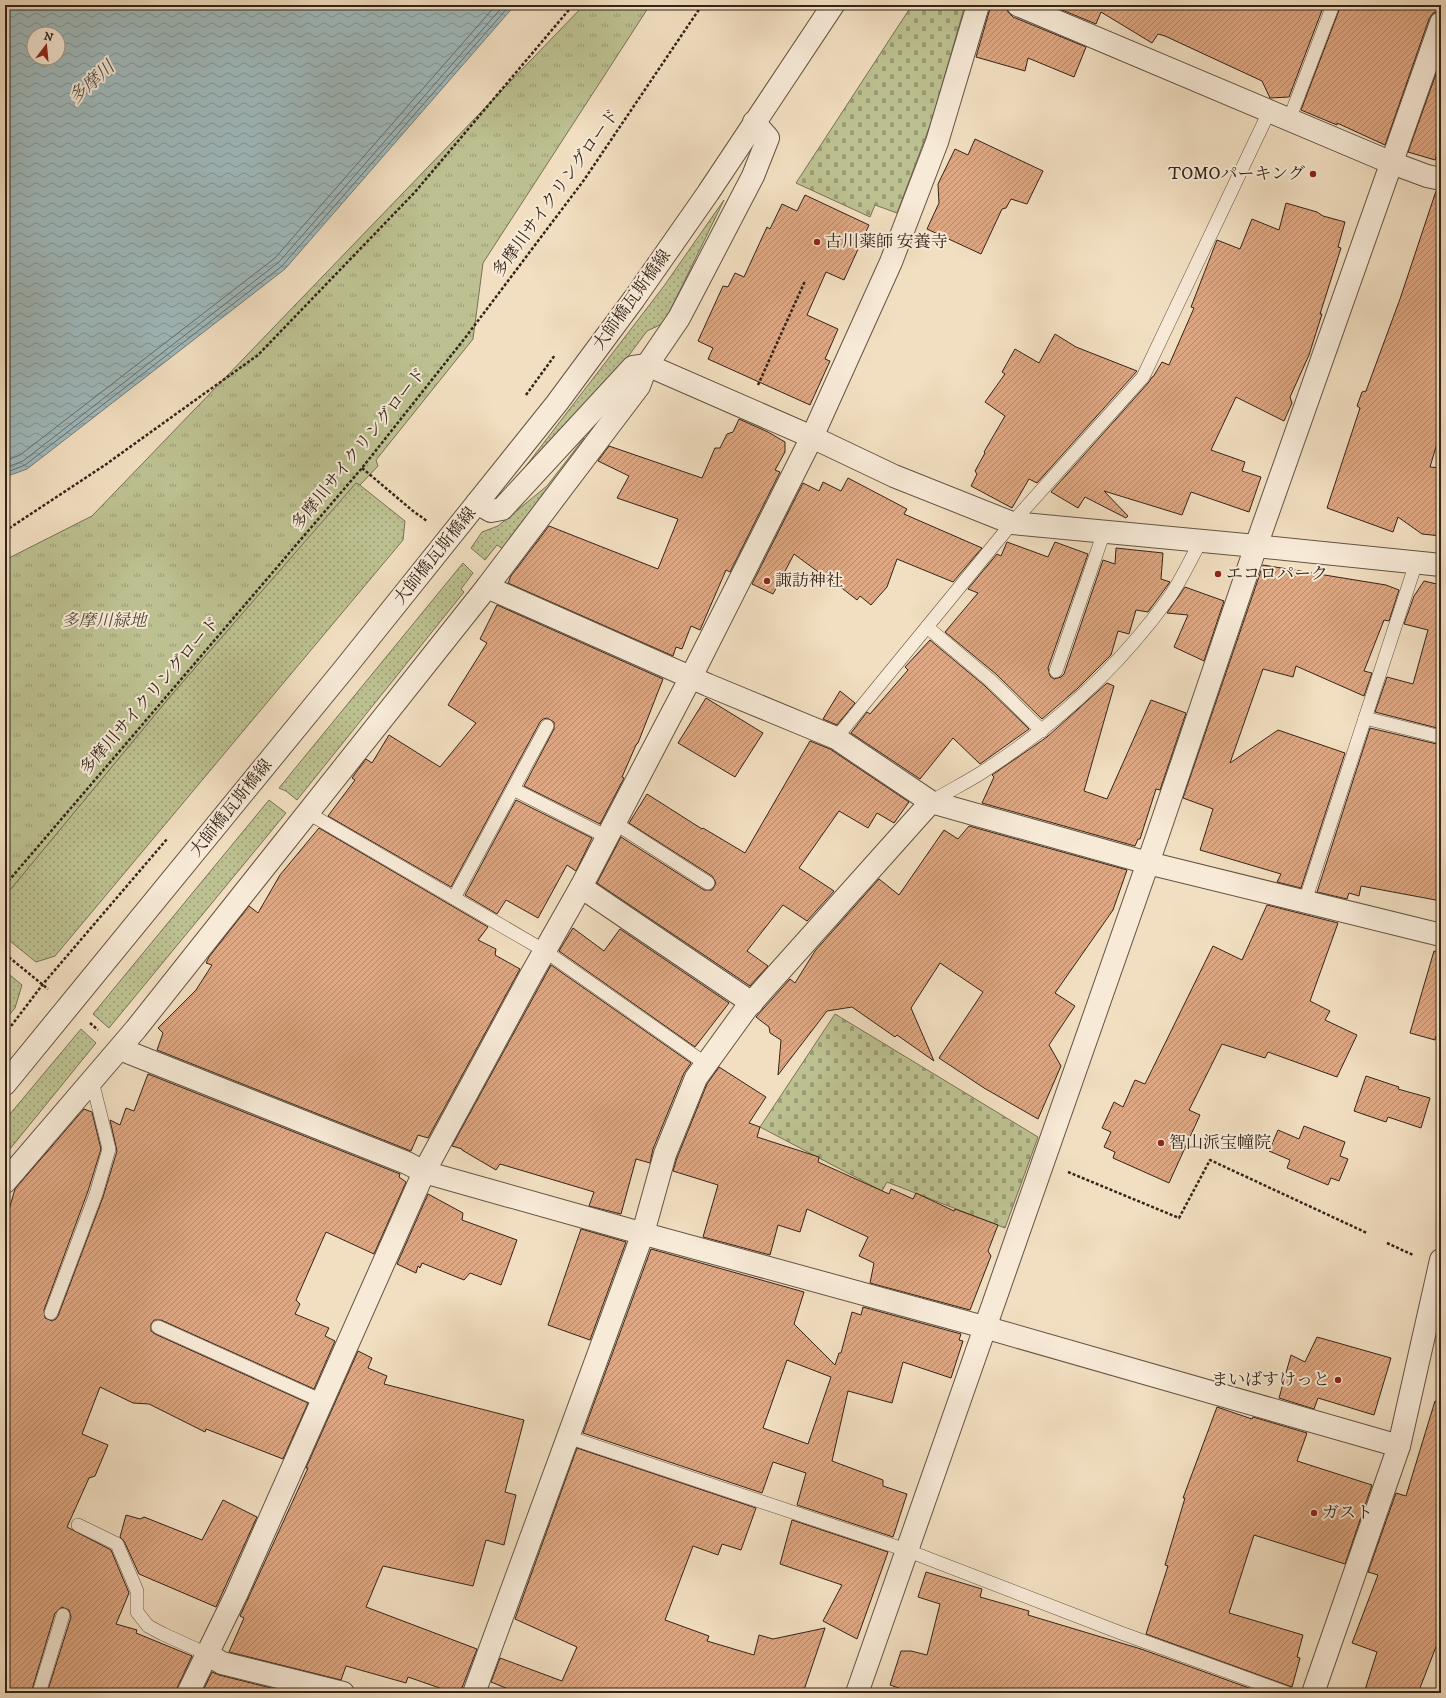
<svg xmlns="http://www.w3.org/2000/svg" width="1446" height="1698" viewBox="0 0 1446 1698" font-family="'IM FELL DW Pica','Noto Serif JP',serif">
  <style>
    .grass { fill: url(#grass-dots); stroke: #787255 }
    .cemetery { fill: url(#cemetery-stones); stroke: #787255 }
    .park { fill: url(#park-tufts); stroke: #787255 }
    .water { fill: url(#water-waves); stroke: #747e7b; fill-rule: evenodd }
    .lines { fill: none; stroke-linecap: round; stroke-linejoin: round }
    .shore { stroke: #6a6f6b; stroke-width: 1 }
    .building { fill: url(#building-hatch); stroke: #342419; fill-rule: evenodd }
    .service-casing { stroke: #645343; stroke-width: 14 }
    .minor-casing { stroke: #645343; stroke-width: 24 }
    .tertiary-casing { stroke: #645343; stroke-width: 24 }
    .path { stroke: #342419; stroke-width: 2.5; stroke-dasharray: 3 2; stroke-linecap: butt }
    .service { stroke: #f7ead7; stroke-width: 13 }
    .minor { stroke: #f7ead7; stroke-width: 22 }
    .tertiary { stroke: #f7ead7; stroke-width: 22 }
    .poi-dot { fill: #8f2418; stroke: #f7ead7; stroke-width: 1.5 }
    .labels { text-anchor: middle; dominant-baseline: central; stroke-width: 4; stroke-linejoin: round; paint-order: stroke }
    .poi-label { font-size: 17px; fill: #342419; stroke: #f7ead7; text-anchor: start }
    .street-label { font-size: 17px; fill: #342419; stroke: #f7ead7 }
    .park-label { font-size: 17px; font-style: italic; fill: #564b37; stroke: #f7ead7 }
    .water-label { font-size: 18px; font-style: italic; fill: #54514a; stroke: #f7ead7 }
  </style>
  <defs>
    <pattern id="grass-dots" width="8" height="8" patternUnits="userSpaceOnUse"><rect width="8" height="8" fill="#bdc191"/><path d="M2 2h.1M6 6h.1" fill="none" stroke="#9a9d76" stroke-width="1.8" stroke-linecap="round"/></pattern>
    <pattern id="cemetery-stones" width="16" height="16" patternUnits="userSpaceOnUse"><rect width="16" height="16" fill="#bdc191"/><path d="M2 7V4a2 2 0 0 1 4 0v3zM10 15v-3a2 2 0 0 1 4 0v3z" fill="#9a9d76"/></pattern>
    <pattern id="park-tufts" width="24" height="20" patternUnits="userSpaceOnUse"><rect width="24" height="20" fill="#bdc191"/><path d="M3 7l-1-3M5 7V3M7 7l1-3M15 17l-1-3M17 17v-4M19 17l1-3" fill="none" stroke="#9a9d76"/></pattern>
    <pattern id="water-waves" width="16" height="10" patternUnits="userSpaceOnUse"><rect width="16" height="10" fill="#9fbabd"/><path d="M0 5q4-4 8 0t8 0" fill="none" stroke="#829799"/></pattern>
    <pattern id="building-hatch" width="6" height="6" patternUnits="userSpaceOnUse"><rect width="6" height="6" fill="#dda783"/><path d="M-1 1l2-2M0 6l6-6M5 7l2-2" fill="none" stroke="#b4886a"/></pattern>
  </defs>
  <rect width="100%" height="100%" fill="#f2dfc1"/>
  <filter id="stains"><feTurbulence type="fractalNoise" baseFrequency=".005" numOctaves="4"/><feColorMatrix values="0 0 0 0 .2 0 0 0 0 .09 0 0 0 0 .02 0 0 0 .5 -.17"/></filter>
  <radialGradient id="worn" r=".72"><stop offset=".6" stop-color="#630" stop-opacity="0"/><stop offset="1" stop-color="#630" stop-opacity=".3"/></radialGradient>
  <g class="grass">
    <path d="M724,200L664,323L647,331L615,374L506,492L664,286Z"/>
    <path d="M584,438L585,439L503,549L497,545L485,560L471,548L482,532L498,526L547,486Z"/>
    <path d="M356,482L405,521L403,540L55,956L36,962L5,937V896L168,699Z"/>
    <path d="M463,563L473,573L461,589L464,592L297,800L286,791L279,788Z"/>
    <path d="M269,800L286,813L109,1028L93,1014Z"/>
    <path d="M5,971L22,985L15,1008L5,1020Z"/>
    <path d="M81,1029L96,1043L5,1155V1120Z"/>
  </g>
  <g class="cemetery">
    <path d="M912,5H965L932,120L897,213L875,205L870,217L796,183Z"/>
    <path d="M835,1014L1038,1137L1005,1228L887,1182L882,1191L760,1127Z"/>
  </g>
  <path class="park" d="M584,5H650L483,263L473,339L376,460L378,466L360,485L356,483L168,699L5,896V560L92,516Z"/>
  <path class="water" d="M5,5H515L285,269L27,469L5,477ZM34,34H58V58H34Z"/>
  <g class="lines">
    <g class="shore">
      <path d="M5,461L20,455L275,258L496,5"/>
      <path d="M5,468L23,461L279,262L504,5"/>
      <path d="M5,473L25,465L282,266L510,5"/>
    </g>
  </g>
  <g class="building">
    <path d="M991,5H1006L1008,12L1013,17L1086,47L1074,77L1028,58L1025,71L976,57Z"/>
    <path d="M1050,5H1324L1289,97L1270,98L1262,81L1165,36L1158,34L1152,43L1101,12L1096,24Z"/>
    <path d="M1341,5H1441V11L1433,13L1429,19L1385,145L1337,123V125L1301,110Z"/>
    <path d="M1441,60V140L1435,160L1408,152Z"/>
    <path d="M975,139L1043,171L1027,204L1011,199L1006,208L1002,209L981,254L927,229L939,203L938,184L955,149L968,155Z"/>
    <path d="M1436,191H1441V430L1430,467L1441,468V536L1422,534L1398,517L1393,532L1327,508L1360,408L1357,406L1362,392L1366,391L1400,299Z"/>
    <path d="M805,195L869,225L844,280L826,272L807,315L838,329L825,359L830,361L810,405L708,359L713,348L698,341L723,286L728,287L735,273L744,277L767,227L770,229L782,204L797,211Z"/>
    <path d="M1286,203L1317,212L1323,216L1345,222L1338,247L1341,248L1320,314H1322L1309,355L1290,397L1292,403L1284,421L1236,397L1211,450L1245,462L1242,471L1261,477L1249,512L1191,492L1182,515L1104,491L1128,516L1126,518L1085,497L1078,508L1051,492L1149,382L1152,377H1153L1162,362L1169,365L1194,308L1191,307L1217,240L1240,249L1252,219L1279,230Z"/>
    <path d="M1055,334L1076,347L1137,371L1037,483L1029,479L1012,508L971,486L977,474L975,471L985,453L984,452L1005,416L985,402L1005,374L1002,372L1015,349L1039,363Z"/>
    <path d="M739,419L768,432L785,442V452L775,470L780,472L730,572L726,570L700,630L691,626L682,649L676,647L673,656L508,583L511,576L549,526L658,569L678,519L617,498L629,476L598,461L609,446L702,478L715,448H720L727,434L733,432Z"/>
    <path d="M848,478L907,509L904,514L982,548L953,582L897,559L887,587L871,605L860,596L857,600L838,585H836L794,554L773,594L752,584L803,483L819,491L823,482L841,491Z"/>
    <path d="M1007,542L1048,557L1055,542L1088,554L1048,668L1050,676L1054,679L1061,677L1064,674L1103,560L1115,564L1116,548L1163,553L1161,579L1170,582L1148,612L1136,610L1129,634L1118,631L1111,655L1077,689L1042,719L996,674L945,632L978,593L968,589L997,554L1001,556Z"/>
    <path d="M1263,565L1386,585L1399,590L1389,621L1384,620L1364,671L1372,673L1364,696L1296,666L1293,677L1263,669L1230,763L1278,730L1345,753L1301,888L1277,882L1281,874L1200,850L1213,809L1183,798Z"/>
    <path d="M1424,581L1441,585V729L1375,712L1387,677L1413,684L1428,630L1404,624L1414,596Z"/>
    <path d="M1185,587L1224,601L1204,661L1174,647L1188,615L1167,613Z"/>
    <path d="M497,605L663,679L638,743L636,745L622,777L624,778L600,824L524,786L554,729V722L547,718L543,719L540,722L451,887L328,816L355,780L352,778L357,771L366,759L372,763L389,735L440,767L476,723L448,705L487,643L480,639Z"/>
    <path d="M930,640L985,686L1029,729L980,764L953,738L920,779L851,733L867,712L870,714L908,670L905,667Z"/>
    <path d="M1107,683L1114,686L1084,791L1107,799L1151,700L1186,713L1160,790L1156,789L1140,839H1138L1135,846L982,803L994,777L992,775L1047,737Z"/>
    <path d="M840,691L855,703L837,725L823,719Z"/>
    <path d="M706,698L763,733L735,777L678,743Z"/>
    <path d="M1370,728L1441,745V901L1361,886L1359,896L1349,893L1347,899L1317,892Z"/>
    <path d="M810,741L830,749L909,802L894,823L877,813L868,828L839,811L799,868L834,891L807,921L783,905L747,951L768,966L750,986L597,883L621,837L704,890H712L716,883L712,876L629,823L647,794L702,829L703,828L745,853Z"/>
    <path d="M516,800L592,838L576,871L567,865L538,918L506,900L497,914L465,895Z"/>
    <path d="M969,826L1127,870L1113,910L1055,993L1075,1006L1049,1045L1061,1066L1038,1119L984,1088L939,1058L983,992L940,963L911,1008L934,1061L897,1035L895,1037L852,1007L827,1011L778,1075L781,1040L770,1033L769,1027L756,1017L790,979L795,983L815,951L879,879L899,895L944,830L958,839Z"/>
    <path d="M319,828L488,927L478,940L496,949L495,955L520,969L428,1138L418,1135L411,1151L157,1050L163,1033L158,1028L196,990L212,965L206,963L209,957L249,906L258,913L280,875Z"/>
    <path d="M1267,905L1338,923L1310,1001L1330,1011L1325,1020L1357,1035L1337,1077L1268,1052L1265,1058L1222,1044L1189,1110L1200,1115L1169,1183L1113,1158L1115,1152L1104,1147L1111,1132L1102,1128L1114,1102L1123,1107L1135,1080L1145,1084L1213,946L1242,960Z"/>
    <path d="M573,928L604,951L620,929L729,1003L695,1047L559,951Z"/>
    <path d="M1434,951L1441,952V1019L1435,1040L1410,1033Z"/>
    <path d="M551,965L691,1063L684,1073L653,1149L650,1163L636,1159L621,1214L589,1206L594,1192L500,1164L496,1170L462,1150V1149L452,1146Z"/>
    <path d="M719,1067L766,1097L749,1123L760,1127L757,1137L819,1157L818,1162L889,1194L891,1189L913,1199L916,1193L954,1211L955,1209L998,1225L988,1251L991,1256L970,1310L870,1283L874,1263L859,1256L868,1237L807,1209L800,1232L778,1225L770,1255L703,1237L718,1185L673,1171L677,1158L707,1084Z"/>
    <path d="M148,1074L400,1174L399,1177L406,1182L374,1254L326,1232L296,1300L300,1304L295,1314L329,1328L325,1336L335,1341L314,1389L161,1320H154L151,1324V1331L155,1334L308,1403L283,1459L206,1429L205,1432L149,1404L133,1403L100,1387L82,1434L108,1445L95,1476L89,1478L67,1527L111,1550L129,1593L116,1624L137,1630L136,1633L192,1656L177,1688L176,1693H47L71,1617L69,1610L62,1607L55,1613L31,1693H5V1223L15,1189L84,1109L92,1112L101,1149L88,1191L44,1310L45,1318L52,1321L56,1319L58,1316L103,1197L117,1151L110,1120L120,1125L126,1108L134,1111Z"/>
    <path d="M1366,1076L1399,1087L1398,1089L1430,1098L1421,1128L1388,1117L1386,1122L1354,1111Z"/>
    <path d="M1304,1126L1345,1142L1340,1156L1348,1159L1339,1181L1331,1178L1328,1185L1287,1168L1290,1160L1269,1151L1278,1130L1299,1139Z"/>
    <path d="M428,1194L463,1213L462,1220L517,1240L501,1285L470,1273L464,1280L422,1263L420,1268L418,1266L416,1273L397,1264Z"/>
    <path d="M581,1229L626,1242L590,1340L548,1325Z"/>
    <path d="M651,1249L804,1292L794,1324L835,1365L839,1353H841L852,1312L861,1315L863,1307L961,1334L959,1340L963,1341L951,1378L903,1362L892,1403L848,1391L832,1461L883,1480V1486L907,1494L893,1537L797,1505L806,1473L773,1462L762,1493L583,1433ZM787,1360L831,1377L808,1444L763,1428Z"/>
    <path d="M1317,1337L1391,1358L1374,1415L1318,1398L1314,1409L1279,1398L1291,1355L1305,1362Z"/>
    <path d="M358,1351L372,1358L368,1368L387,1376L384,1384L524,1420L505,1492L516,1495L504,1545L486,1540L473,1586L383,1566L366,1607L477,1649L460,1693H454L408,1677L406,1683L346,1666L341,1680L229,1652L244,1618L240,1616L308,1468H306Z"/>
    <path d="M1435,1401L1441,1402V1634L1418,1693H1364L1377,1652L1352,1643L1378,1575L1368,1572L1396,1493L1406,1496Z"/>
    <path d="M1217,1407L1252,1419L1253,1417L1307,1433L1297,1461L1372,1485L1345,1564L1254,1535L1229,1613L1303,1635L1297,1657L1300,1658L1292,1687L1146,1634L1168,1566L1165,1565L1185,1498H1183Z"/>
    <path d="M577,1448L756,1508L741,1550L722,1544L718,1555L693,1546L665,1620L709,1636L707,1641L754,1655L759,1635L773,1639L825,1628L803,1693H518L491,1682L500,1658L562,1681L577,1647L515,1619Z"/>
    <path d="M223,1500L257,1517L216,1607L139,1574L124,1541L120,1537L126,1515L140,1519L144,1517L202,1540Z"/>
    <path d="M792,1520L888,1552L857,1639L823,1621L842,1585L780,1564Z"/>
    <path d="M926,1572L982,1589L980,1597L1029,1611L1028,1615L1141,1649L1263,1693H913L890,1685L901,1651H911L927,1655L940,1604L918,1597Z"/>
    <path d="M212,1672L219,1675L291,1693H202Z"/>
  </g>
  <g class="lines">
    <defs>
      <g id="service">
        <path d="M1289,120L1333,5"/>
        <path d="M927,627L990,680L1042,731"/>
        <path d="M1056,671L1104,532"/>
        <path d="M1365,718L1441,737"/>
        <path d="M836,738L1012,523L1143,377L1269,112"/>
        <path d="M513,789L607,837"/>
        <path d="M931,802C947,792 965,783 981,773C1053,727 1118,668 1168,599C1181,581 1190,560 1201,541"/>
        <path d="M308,813L545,951L706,1064"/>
        <path d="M615,823L708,883"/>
        <path d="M454,898L547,726"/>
        <path d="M1305,901L1416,563"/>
        <path d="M51,1313L96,1194L109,1149L92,1081"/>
        <path d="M158,1327L322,1401"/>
        <path d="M568,1437L906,1550L1121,1633L1287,1693"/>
        <path d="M78,1525L117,1544L137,1591V1612L148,1626L163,1634L207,1654"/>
        <path d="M39,1693L63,1615"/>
      </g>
      <g id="minor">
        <path d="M1018,5L1392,163L1427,176L1441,179"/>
        <path d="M477,503L491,511L502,509L633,367L647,365L812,437L894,476L1012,523L1256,546L1441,565"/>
        <path d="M487,587L708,685L836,738L931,802L1148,863L1441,935"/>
        <path d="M581,887L752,1003"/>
        <path d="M120,1049L407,1163L424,1172L630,1230L984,1327L1399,1446"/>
        <path d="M5,1182L136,1029L487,587L639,386L647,365L679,318L753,176L768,138L754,122"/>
        <path d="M207,1654L222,1663L343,1693"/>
        <path d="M188,1693L236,1595L424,1172L531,975L581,887L691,677L812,437L891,262L937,142L978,5"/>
        <path d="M474,1693L643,1233L665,1154L696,1078L746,1009L931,802"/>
        <path d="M857,1693L1157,837L1256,546L1441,23"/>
      </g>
      <g id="tertiary">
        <path d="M5,1084L345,668L557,403L634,299L708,193L833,5"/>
        <path d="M1313,1693L1399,1446L1441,1260"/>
      </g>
    </defs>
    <use href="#service" class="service-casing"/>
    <use href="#minor" class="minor-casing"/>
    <use href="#tertiary" class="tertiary-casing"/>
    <g class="path">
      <path d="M758,385L805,281"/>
      <path d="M526,395L555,355"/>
      <path d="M362,468L413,511L427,521"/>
      <path d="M5,531L105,465L258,355L415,192L573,5"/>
      <path d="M5,885L362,468L465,338L584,180L702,5"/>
      <path d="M5,954L48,989"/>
      <path d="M90,1023L98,1030"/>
      <path d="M5,1034L43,984L167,839"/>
      <path d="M1068,1172L1179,1218L1210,1160L1367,1233"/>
      <path d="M1387,1243L1413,1255"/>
    </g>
    <use href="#service" class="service"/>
    <use href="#minor" class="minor"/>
    <use href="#tertiary" class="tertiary"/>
  </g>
  <g class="poi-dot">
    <circle cx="1313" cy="174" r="4"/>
    <circle cx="817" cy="242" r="4"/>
    <circle cx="1218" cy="574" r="4"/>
    <circle cx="767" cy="581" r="4"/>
    <circle cx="1161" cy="1143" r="4"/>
    <circle cx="1338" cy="1380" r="4"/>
    <circle cx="1314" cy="1513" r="4"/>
  </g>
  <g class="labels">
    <g class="poi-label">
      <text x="1305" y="174" text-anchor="end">TOMOパーキング</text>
      <text x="825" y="242">古川薬師 安養寺</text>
      <text x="1226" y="574">エコロパーク</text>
      <text x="775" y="581">諏訪神社</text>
      <text x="1169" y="1143">智山派宝幢院</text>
      <text x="1330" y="1380" text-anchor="end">まいばすけっと</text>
      <text x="1322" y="1513">ガスト</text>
    </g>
    <g class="street-label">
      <text transform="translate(556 193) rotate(-54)">多摩川サイクリングロード</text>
      <text transform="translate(632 300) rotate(-54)">大師橋瓦斯橋線</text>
      <text transform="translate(359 449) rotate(-51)">多摩川サイクリングロード</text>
      <text transform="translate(435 556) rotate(-51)">大師橋瓦斯橋線</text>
      <text transform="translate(150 696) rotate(-49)">多摩川サイクリングロード</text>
      <text transform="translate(231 808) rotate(-51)">大師橋瓦斯橋線</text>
    </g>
    <g class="park-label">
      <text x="104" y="621">多摩川緑地</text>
    </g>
    <g class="water-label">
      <text transform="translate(92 83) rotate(-42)">多摩川</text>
    </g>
  </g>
  <rect width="1446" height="1698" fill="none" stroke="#f2dfc1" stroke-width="20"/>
  <rect x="6" y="6" width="1434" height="1686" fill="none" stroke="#342419" stroke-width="2"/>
  <rect x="10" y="10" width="1426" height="1678" fill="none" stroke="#342419"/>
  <g transform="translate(46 46) rotate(16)"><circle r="19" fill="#f7ead7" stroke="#a99b8b"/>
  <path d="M0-3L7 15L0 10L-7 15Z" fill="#8f2418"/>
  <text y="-6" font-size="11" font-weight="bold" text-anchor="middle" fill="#342419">N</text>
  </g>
  <rect width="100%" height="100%" filter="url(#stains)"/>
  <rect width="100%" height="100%" fill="url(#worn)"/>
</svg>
